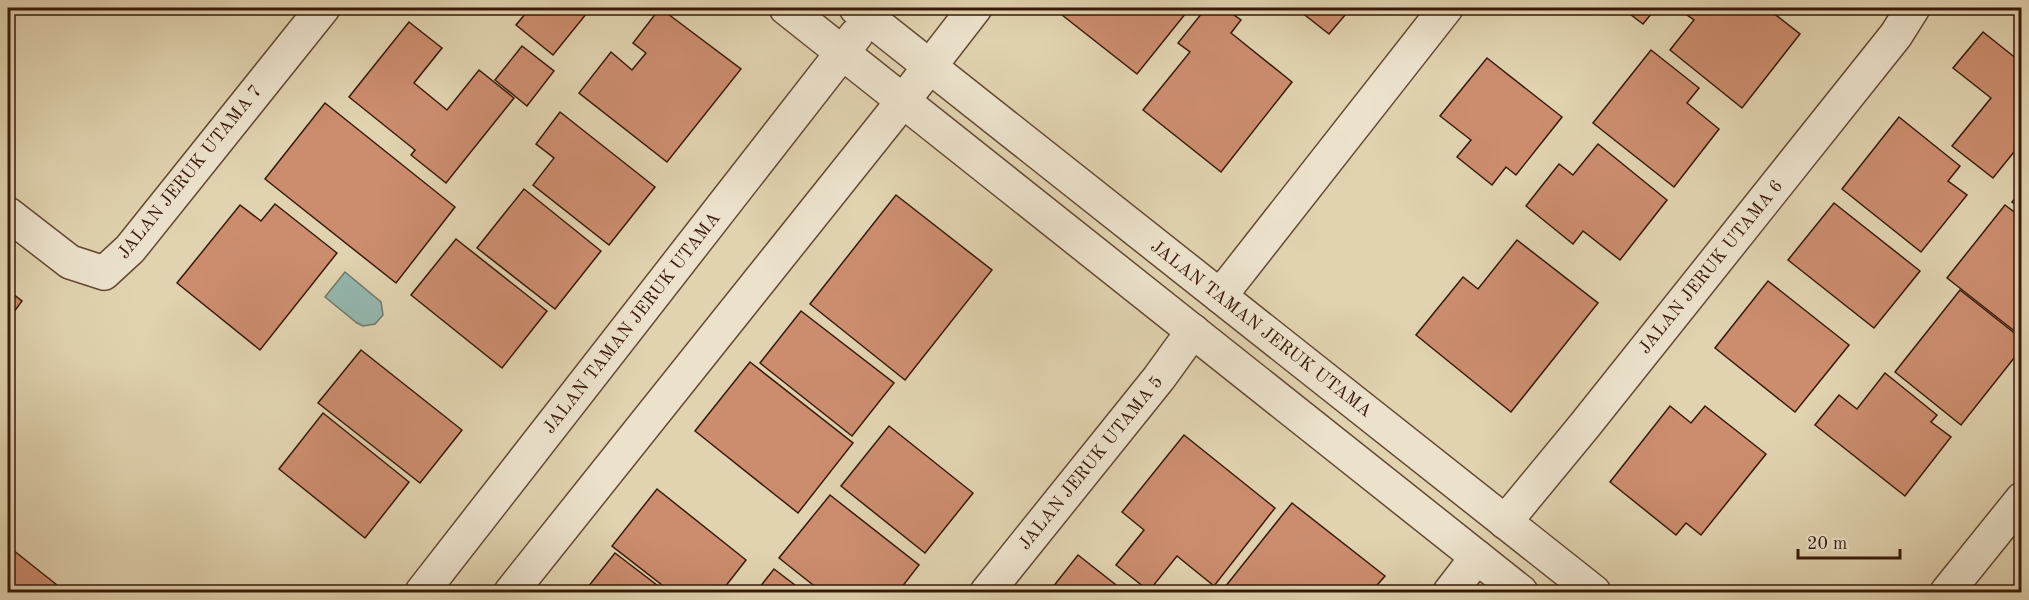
<svg xmlns="http://www.w3.org/2000/svg" width="2029" height="600" viewBox="0 0 2029 600" font-family="'Old Standard TT',serif">
  <style>
    .water { fill: #94b7ae; stroke: #70786c; stroke-width: 1.5 }
    .building { fill: #cc8d6f; stroke: #391a08; stroke-width: 1.5 }
    .lines { fill: none; stroke-linecap: round; stroke-linejoin: round }
    .street-casing { stroke: #634832; stroke-width: 36 }
    .street { stroke: #ece2cc; stroke-width: 33 }
    .labels { text-anchor: middle; dominant-baseline: central; stroke-width: 4.5; stroke-linejoin: round; paint-order: stroke }
    .street-label { font-size: 18px; fill: #391a08; stroke: #ece2cc }
  </style>
  <rect width="100%" height="100%" fill="#e1d3b0"/>
  <filter id="stains"><feTurbulence type="fractalNoise" baseFrequency=".00333" numOctaves="4"/><feColorMatrix values="0 0 0 0 .2 0 0 0 0 .09 0 0 0 0 .02 0 0 0 .5 -.17"/></filter>
  <radialGradient id="worn" r=".72"><stop offset=".6" stop-color="#630" stop-opacity="0"/><stop offset="1" stop-color="#630" stop-opacity=".3"/></radialGradient>
  <path class="water" d="M345,272L381,302L383,315L375,324L363,326L357,323L325,297Z"/>
  <g class="building">
    <path d="M530,8H591L553,55L516,25Z"/>
    <path d="M660,8L741,69L667,162L579,93L611,52L632,70L646,53L633,43Z"/>
    <path d="M1068,8H1190L1137,74L1062,15Z"/>
    <path d="M1206,8H1224L1241,20L1231,33L1292,82L1221,172L1143,110L1190,52L1178,43Z"/>
    <path d="M1296,8H1351L1329,34Z"/>
    <path d="M1622,8H1656L1643,24Z"/>
    <path d="M1677,8H1767L1800,34L1742,108L1670,50L1694,20Z"/>
    <path d="M409,22L442,48L414,83L447,110L479,70L514,98L446,183L411,155L415,150L349,97Z"/>
    <path d="M1983,32L2022,63V142L1993,178L1952,146L1991,98L1953,68Z"/>
    <path d="M522,46L554,71L527,106L495,80Z"/>
    <path d="M1651,50L1699,88L1687,103L1719,129L1674,187L1593,123Z"/>
    <path d="M1487,58L1562,117L1516,175L1506,167L1492,185L1457,157L1471,140L1440,116Z"/>
    <path d="M325,103L455,207L396,283L265,179Z"/>
    <path d="M560,112L655,187L609,245L533,185L554,158L536,144Z"/>
    <path d="M1899,117L1960,166L1948,181L1967,195L1921,252L1842,189Z"/>
    <path d="M1598,144L1667,200L1620,260L1583,231L1573,244L1526,206L1559,164L1573,175Z"/>
    <path d="M524,189L601,251L555,309L477,248Z"/>
    <path d="M2022,190V209L2012,202Z"/>
    <path d="M896,195L992,270L905,380L810,304Z"/>
    <path d="M1834,203L1920,271L1874,328L1788,260Z"/>
    <path d="M275,204L337,253L260,350L177,283L240,205L261,221Z"/>
    <path d="M2005,205L2022,218V337L1947,278Z"/>
    <path d="M456,239L547,311L502,368L411,295Z"/>
    <path d="M1517,240L1598,303L1511,412L1416,335L1463,277L1478,289Z"/>
    <path d="M1768,281L1849,345L1795,412L1715,348Z"/>
    <path d="M8,290L22,301L8,320Z"/>
    <path d="M1960,290L2022,339V348L1961,425L1895,372Z"/>
    <path d="M801,311L894,383L852,436L760,363Z"/>
    <path d="M361,350L462,430L420,483L318,403Z"/>
    <path d="M750,362L853,443L798,513L695,431Z"/>
    <path d="M1885,373L1937,415L1931,422L1951,437L1905,496L1815,425L1839,395L1857,409Z"/>
    <path d="M1670,406L1691,423L1705,406L1766,454L1701,535L1686,523L1676,535L1610,482Z"/>
    <path d="M323,413L409,482L365,538L279,469Z"/>
    <path d="M889,426L973,493L925,553L841,486Z"/>
    <path d="M1184,435L1275,508L1214,586L1177,556L1149,591L1116,565L1144,530L1122,512Z"/>
    <path d="M657,489L746,560L721,592H671L612,546Z"/>
    <path d="M830,495L919,565L898,592H822L779,558Z"/>
    <path d="M1292,503L1385,576L1371,592H1221Z"/>
    <path d="M8,546L57,585L50,592H8Z"/>
    <path d="M615,553L666,592H584Z"/>
    <path d="M1078,555L1125,592H1049Z"/>
    <path d="M774,569L804,592H756Z"/>
  </g>
  <g class="lines">
    <defs>
      <g id="street">
        <path d="M786,8L1521,592"/>
        <path d="M856,8L1594,592"/>
        <path d="M8,214L70,262L104,273L130,249L323,8"/>
        <path d="M1220,296L1446,8"/>
        <path d="M1505,522L1585,425L1896,35L1913,8"/>
        <path d="M422,592L856,35"/>
        <path d="M511,592L903,101L975,8"/>
        <path d="M987,592L1159,378L1193,331"/>
        <path d="M1450,592L1477,557"/>
        <path d="M1947,592L2022,499"/>
      </g>
    </defs>
    <use href="#street" class="street-casing"/>
    <use href="#street" class="street"/>
  </g>
  <g class="labels">
    <g class="street-label">
      <text transform="translate(190 172) rotate(-51)">JALAN JERUK UTAMA 7</text>
      <text transform="translate(1711 267) rotate(-51)">JALAN JERUK UTAMA 6</text>
      <text transform="translate(632 323) rotate(-52)">JALAN TAMAN JERUK UTAMA</text>
      <text transform="translate(1261 329) rotate(38)">JALAN TAMAN JERUK UTAMA</text>
      <text transform="translate(1091 463) rotate(-51)">JALAN JERUK UTAMA 5</text>
    </g>
  </g>
  <rect width="2029" height="600" fill="none" stroke="#e1d3b0" stroke-width="30"/>
  <rect x="9" y="9" width="2011" height="582" fill="none" stroke="#391a08" stroke-width="3"/>
  <rect x="15" y="15" width="1999" height="570" fill="none" stroke="#391a08" stroke-width="1.5"/>
  <path d="M1798 549v9h102v-9" fill="none" stroke="#391a08" stroke-width="3"/>
  <text x="1807" y="549" font-size="18" fill="#391a08" stroke="#ece2cc" stroke-width="4.5" paint-order="stroke">20 m</text>
  <rect width="100%" height="100%" filter="url(#stains)"/>
  <rect width="100%" height="100%" fill="url(#worn)"/>
</svg>
